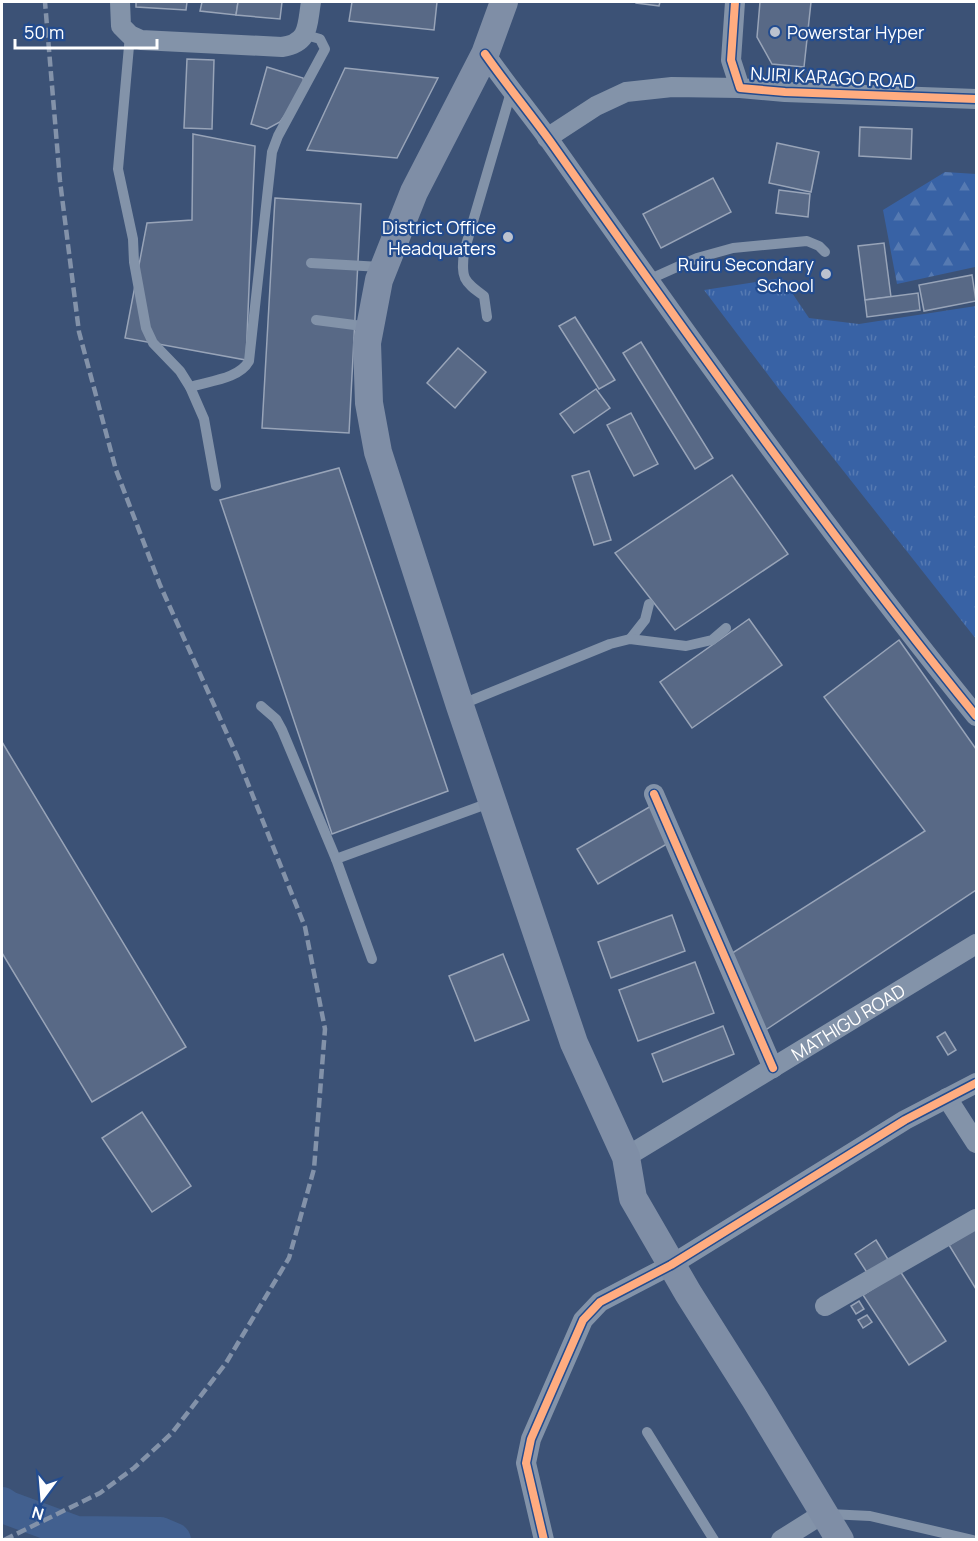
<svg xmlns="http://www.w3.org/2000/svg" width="978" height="1541" viewBox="0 0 978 1541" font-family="Manrope,sans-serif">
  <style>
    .grass { fill: url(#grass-tufts) }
    .forest { fill: url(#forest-firs) }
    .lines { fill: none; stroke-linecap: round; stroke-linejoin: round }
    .river { stroke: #42608f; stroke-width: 34 }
    .building { fill: #586986; stroke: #98a4b8; stroke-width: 1.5 }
    .service { stroke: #8393a9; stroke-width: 10 }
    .minor { stroke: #8393a9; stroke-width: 20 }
    .secondary { stroke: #7f8ea6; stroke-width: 28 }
    .rail { stroke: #8392a9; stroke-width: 4.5; stroke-dasharray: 10 4.5; stroke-linecap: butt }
    .cycleway-casing { stroke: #234c8f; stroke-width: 11 }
    .cycleway { stroke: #ffac80; stroke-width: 8 }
    .poi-dot { fill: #bbc2cf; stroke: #234c8f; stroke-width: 2 }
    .labels { text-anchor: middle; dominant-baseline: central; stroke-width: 4.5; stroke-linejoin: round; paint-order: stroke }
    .poi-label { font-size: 18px; fill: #fff; stroke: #234c8f; text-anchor: end }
    .street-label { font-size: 18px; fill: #fff; stroke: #234c8f }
  </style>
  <defs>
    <pattern id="grass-tufts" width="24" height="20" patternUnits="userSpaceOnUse" patternTransform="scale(1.5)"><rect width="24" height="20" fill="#3862a5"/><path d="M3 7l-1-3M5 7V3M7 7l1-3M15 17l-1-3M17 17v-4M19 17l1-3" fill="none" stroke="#567ab2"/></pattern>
    <pattern id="forest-firs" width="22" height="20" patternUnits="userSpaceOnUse" patternTransform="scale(1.5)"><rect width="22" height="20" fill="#3862a5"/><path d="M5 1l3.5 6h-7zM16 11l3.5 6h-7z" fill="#567ab2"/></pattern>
  </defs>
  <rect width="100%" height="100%" fill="#3c5276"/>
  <path class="grass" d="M782,278L809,318L859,324L976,306V639L778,388L704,290Z"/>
  <path class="forest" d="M945,172L976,174V269L975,267L897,284L883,210Z"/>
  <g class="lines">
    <path class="river" d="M2,1504L8,1508L76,1533L160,1534L174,1540"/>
  </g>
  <g class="building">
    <path d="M136,2H187L186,10L136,7Z"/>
    <path d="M202,2H238L236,15L200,11Z"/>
    <path d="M238,2H282L280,19L236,15Z"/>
    <path d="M352,2H437L434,30L349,21Z"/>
    <path d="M636,2H660L659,6L636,3Z"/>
    <path d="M760,2H811L804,67L772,64L757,37Z"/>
    <path d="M187,59L214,60L212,129L184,128Z"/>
    <path d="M267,67L303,78L305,87L280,122L267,129L251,124Z"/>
    <path d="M345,68L438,78L397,158L307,150Z"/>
    <path d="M860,127L912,129L911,159L859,156Z"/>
    <path d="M193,134L255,146L246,360L125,338L147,223L192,220Z"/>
    <path d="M777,143L819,152L811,192L769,183Z"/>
    <path d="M713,178L731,212L661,248L643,214Z"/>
    <path d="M779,190L810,194L808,217L776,213Z"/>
    <path d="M275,198L361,204L349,433L262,428Z"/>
    <path d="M884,243L891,297L865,300L858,246Z"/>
    <path d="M972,275L976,301L924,311L919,285Z"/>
    <path d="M918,293L920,310L867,317L865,300Z"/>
    <path d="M575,317L615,380L599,389L559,326Z"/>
    <path d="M641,342L713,458L695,469L623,353Z"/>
    <path d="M458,348L486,372L455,408L427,383Z"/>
    <path d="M596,389L610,408L574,433L560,414Z"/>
    <path d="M631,413L658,464L634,476L607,425Z"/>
    <path d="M339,468L448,791L332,834L220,500Z"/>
    <path d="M589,471L611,540L594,545L572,476Z"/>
    <path d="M732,475L788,554L675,630L615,553Z"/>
    <path d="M749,619L782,665L692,728L660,682Z"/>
    <path d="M899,640L976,749V890L764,1031L726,957L925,831L824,697Z"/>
    <path d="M2,742L186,1047L92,1102L2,953Z"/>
    <path d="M651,806L672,841L598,884L577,849Z"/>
    <path d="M672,915L685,951L611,978L598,942Z"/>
    <path d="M503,954L529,1020L475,1041L449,976Z"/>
    <path d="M695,962L714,1013L638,1041L619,990Z"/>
    <path d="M723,1026L734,1054L663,1082L652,1054Z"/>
    <path d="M945,1032L956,1050L948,1055L937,1037Z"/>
    <path d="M142,1112L191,1186L152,1212L102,1138Z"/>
    <path d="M976,1228V1289L949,1245Z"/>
    <path d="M876,1240L889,1261L868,1274L855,1254Z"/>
    <path d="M900,1271L946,1341L909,1365L863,1295Z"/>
    <path d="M859,1301L864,1309L856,1314L851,1306Z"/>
    <path d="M867,1315L872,1322L863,1328L858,1320Z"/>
  </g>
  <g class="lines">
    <g class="service">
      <path d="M130,35L118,169L133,239L134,262L146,328L153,343L180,371L190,387L204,419L216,486"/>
      <path d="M311,263L381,267"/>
      <path d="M648,280L697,258L733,248L807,241L819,246L825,252"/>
      <path d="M487,317L484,296C463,281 461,278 464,252L511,92"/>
      <path d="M316,320L370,327"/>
      <path d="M190,387C209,381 239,379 249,361L272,152L278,136L325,49L320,39L306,35"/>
      <path d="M630,639L645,620L649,604"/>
      <path d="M460,705L610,644L630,639L686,646L712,640L726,628"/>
      <path d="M261,706L276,719L282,730L336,859"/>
      <path d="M372,959L336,859L492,802"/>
      <path d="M647,1432L714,1540"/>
      <path d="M829,1514L870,1516L973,1540"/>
    </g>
    <g class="minor">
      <path d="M120,2L121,26L130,35L141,40L282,47C310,43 307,25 311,2"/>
      <path d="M735,2L731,60L740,88L785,92L976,99"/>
      <path d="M485,54C506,84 529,112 550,141C688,336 826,531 976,716"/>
      <path d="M547,138L596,106L626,92L672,87L740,88"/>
      <path d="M654,794L773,1068"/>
      <path d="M947,1098L976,1143"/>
      <path id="s1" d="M626,1157L976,944"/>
      <path d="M825,1306L976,1219"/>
      <path d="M544,1540L526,1463L531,1439L583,1320L600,1302L671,1265L905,1120L976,1083"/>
      <path d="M781,1540L824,1513"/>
    </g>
    <path class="secondary" d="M504,2L485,54L414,192L379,280L367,343L369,403L378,452L460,706L574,1043L626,1157L633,1198L688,1293L755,1399L840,1540"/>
    <path class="rail" d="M4,1540L100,1493L134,1468L172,1433L226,1363L289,1258L314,1169L325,1029L305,927L237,756L160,585L116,470L79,332L60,181L45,2"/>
    <defs>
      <g id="cycleway">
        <path d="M735,2L731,60L740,88L785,92L976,99"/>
        <path d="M485,54C506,84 529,112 550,141C688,336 826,531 976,716"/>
        <path d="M654,794L773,1068"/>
        <path d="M544,1540L526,1463L531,1439L583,1320L600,1302L671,1265L905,1120L976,1083"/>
      </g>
    </defs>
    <use href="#cycleway" class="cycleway-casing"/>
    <use href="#cycleway" class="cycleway"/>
  </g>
  <g class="poi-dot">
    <circle cx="775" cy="32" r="6"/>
    <circle cx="508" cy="237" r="6"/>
    <circle cx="826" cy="274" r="6"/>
  </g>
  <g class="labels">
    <g class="poi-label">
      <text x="787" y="32" text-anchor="start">Powerstar Hyper</text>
      <text x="496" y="227">District Office<tspan x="496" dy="21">Headquaters</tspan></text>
      <text x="814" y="264">Ruiru Secondary<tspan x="814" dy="21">School</tspan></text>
    </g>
    <g class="street-label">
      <text transform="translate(833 77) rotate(3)">NJIRI KARAGO ROAD</text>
      <text stroke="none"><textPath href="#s1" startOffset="260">MATHIGU ROAD</textPath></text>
    </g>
  </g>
  <rect width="978" height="1541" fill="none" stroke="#ffffff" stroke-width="6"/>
  <g transform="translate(42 1499) rotate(196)" stroke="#234c8f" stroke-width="4.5" paint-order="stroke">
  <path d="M0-4.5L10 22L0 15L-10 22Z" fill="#ffffff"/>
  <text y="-9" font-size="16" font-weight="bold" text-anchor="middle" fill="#ffffff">N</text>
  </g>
  <path d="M15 39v9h142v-9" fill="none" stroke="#ffffff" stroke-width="3"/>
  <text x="24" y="39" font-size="18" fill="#ffffff" stroke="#234c8f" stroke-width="4.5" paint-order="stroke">50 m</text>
</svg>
